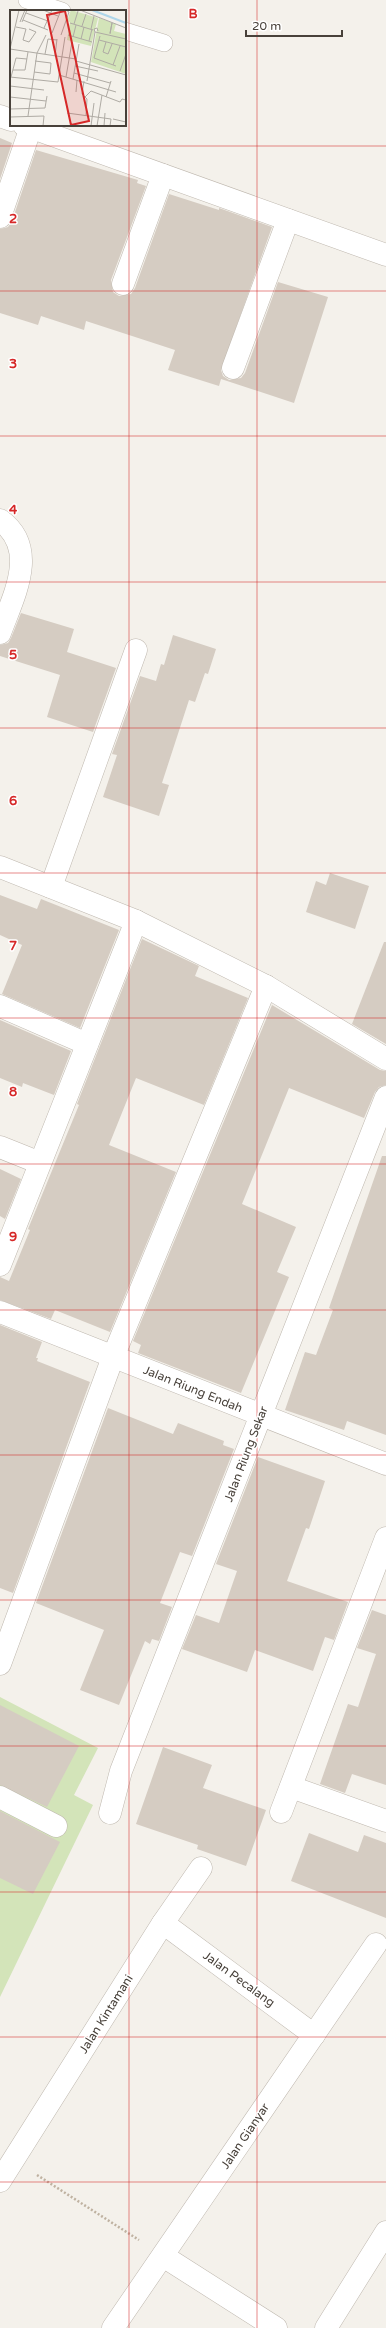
<svg xmlns="http://www.w3.org/2000/svg" width="386" height="2328" viewBox="0 0 386 2328" font-family="'Varela Round',sans-serif">
  <style>
    .green { fill: #d3e4b9 }
    .building { fill: #d5ccc2 }
    .lines { fill: none; stroke-linecap: round; stroke-linejoin: round }
    .service-casing { stroke: #bfb8af; stroke-width: 18 }
    .minor-casing { stroke: #bfb8af; stroke-width: 23 }
    .path { stroke: #bfb2a1; stroke-width: 2.5; stroke-dasharray: 2 2; stroke-linecap: butt }
    .service { stroke: #fff; stroke-width: 17 }
    .minor { stroke: #fff; stroke-width: 22 }
    .grid { fill: none; stroke: #d62828; stroke-width: 1; stroke-opacity: 0.55 }
    .labels { text-anchor: middle; dominant-baseline: central; stroke-width: 3; stroke-linejoin: round; paint-order: stroke }
    .street-label { font-size: 12px; fill: #48413a; stroke: #fff }
    .inset-river { fill: none; stroke: #afd6ea; stroke-width: 2 }
    .inset-road { fill: none; stroke: #afaba4; stroke-width: 1 }
    .view { fill: #d62828; fill-opacity: 0.15; stroke: #d62828; stroke-width: 2 }
    .inset-edge { fill: none; stroke: #48413a; stroke-width: 2 }
    .grid-label { font-size: 13px; text-anchor: middle; font-weight: bold; fill: #d62828; stroke: #fff; stroke-width: 3; stroke-linejoin: round; paint-order: stroke }
  </style>
  <rect width="100%" height="100%" fill="#f4f1eb"/>
  <path class="green" d="M0,1697L98,1748L74,1795L93,1805L0,1997Z"/>
  <g class="building">
    <path d="M0,138L12,143L0,179Z"/>
    <path d="M36,150L138,180L137,183L146,186L111,280L113,292L119,296L131,294L135,288L169,194L219,210V208L272,227L221,370L223,376L229,380L241,378L245,373L278,282L328,297L294,403L221,379L219,386L168,370L175,350L86,321L84,330L41,316L38,325L0,313V229L8,227L12,221Z"/>
    <path d="M21,613L74,629L67,652L116,668L93,732L47,717L60,675L0,656V645L8,643L11,638Z"/>
    <path d="M173,635L216,649L208,674L205,673L195,702L189,700L162,783L169,785L159,816L103,797L117,755L112,754L140,676L156,681L161,664L164,665Z"/>
    <path d="M330,873L369,886L355,929L306,912L316,881L326,885Z"/>
    <path d="M0,895L37,909L41,899L119,930L80,1028L2,994L22,945L0,935Z"/>
    <path d="M142,939L199,966L195,976L248,998L204,1105L136,1078L109,1145L176,1172L110,1332L55,1310L51,1319L0,1300V1277L9,1281L30,1230L28,1229L79,1105L77,1104Z"/>
    <path d="M384,942H386V1044L352,1024Z"/>
    <path d="M272,1005L380,1070L386,1071V1085L379,1087L375,1092L364,1118L289,1088L242,1204L296,1227L277,1272L289,1277L241,1393L138,1353L141,1345L133,1341Z"/>
    <path d="M0,1020L71,1051L54,1095L23,1083L22,1087L0,1078Z"/>
    <path d="M382,1156H386V1435L347,1421L344,1430L285,1410L305,1352L316,1355L333,1310L329,1308Z"/>
    <path d="M0,1169L21,1179L5,1219L0,1216Z"/>
    <path d="M0,1325L42,1342L36,1358H38L37,1361L90,1382L13,1593L0,1588Z"/>
    <path d="M108,1408L173,1434L178,1423L224,1441L223,1445L234,1449L192,1556L180,1552L160,1603L172,1607L159,1641L152,1639L150,1644L145,1641L119,1705L80,1690L104,1630L36,1603Z"/>
    <path d="M258,1457L325,1481L309,1529L306,1528L287,1581L348,1602L334,1640L325,1637L313,1671L255,1650L247,1672L182,1649L196,1615L219,1623L237,1571L216,1564Z"/>
    <path d="M372,1610L386,1615V1785L352,1774L345,1793L320,1784L348,1704L358,1707L376,1654L357,1648Z"/>
    <path d="M0,1705L79,1746L47,1807L0,1785Z"/>
    <path d="M163,1747L212,1765L203,1788L266,1810L246,1866L197,1849L198,1845L136,1824Z"/>
    <path d="M0,1811L60,1842L33,1894L0,1878Z"/>
    <path d="M309,1833L358,1852L364,1835L386,1843V1918L291,1881Z"/>
  </g>
  <g class="lines">
    <defs>
      <g id="service">
        <path d="M27,0L62,11"/>
        <path d="M125,31L164,43"/>
      </g>
      <g id="minor">
        <path d="M0,116L11,120"/>
        <path d="M24,125L386,255"/>
        <path d="M0,217L31,127"/>
        <path d="M123,284L163,175"/>
        <path d="M233,368L288,220"/>
        <path d="M0,520C40,549 13,597 0,633"/>
        <path d="M0,867L136,921L266,986L386,1059"/>
        <path d="M51,887L136,650"/>
        <path d="M0,1006L87,1044"/>
        <path d="M0,1147L40,1163"/>
        <path d="M0,1265L136,921"/>
        <path d="M0,1312L386,1464"/>
        <path d="M0,1664L113,1357L266,986"/>
        <path d="M291,1787L386,1821"/>
        <path d="M0,1797L56,1826"/>
        <path d="M281,1812L386,1538"/>
        <path d="M110,1813L121,1771L386,1097"/>
        <path d="M163,1923L314,2035"/>
        <path d="M0,2181L163,1923L201,1868"/>
        <path d="M163,2256L276,2328"/>
        <path d="M113,2328L376,1944"/>
        <path d="M326,2328L386,2232"/>
      </g>
    </defs>
    <use href="#service" class="service-casing"/>
    <use href="#minor" class="minor-casing"/>
    <path class="path" d="M37,2175L139,2240"/>
    <use href="#service" class="service"/>
    <use href="#minor" class="minor"/>
  </g>
  <path class="grid" d="M129,0V2328M257,0V2328M0,146H386M0,291H386M0,436H386M0,582H386M0,728H386M0,873H386M0,1018H386M0,1164H386M0,1310H386M0,1455H386M0,1600H386M0,1746H386M0,1892H386M0,2037H386M0,2182H386"/>
  <g class="labels">
    <g class="street-label">
      <text transform="translate(193 1389) rotate(22)">Jalan Riung Endah</text>
      <text transform="translate(246 1454) rotate(-69)">Jalan Riung Sekar</text>
      <text transform="translate(239 1979) rotate(36)">Jalan Pecalang</text>
      <text transform="translate(106 2014) rotate(-58)">Jalan Kintamani</text>
      <text transform="translate(245 2136) rotate(-56)">Jalan Gianyar</text>
    </g>
  </g>
  <g transform="translate(10 10)">
    <rect width="116" height="116" fill="#f4f1eb"/>
    <path d="M61,0L88,8L81,36L57,30L60,12L57,11ZM89,8L106,14L104,21L116,24V64L81,52Z" fill="#d3e4b9"/>
    <path class="inset-river" d="M82,0L116,13"/>
    <path class="inset-road" d="M33,0L48,6M70,0L116,18M16,3L38,11M13,10L38,20M10,12L15,0M12,12L17,0M60,13L83,20M64,14L68,1M72,16L76,4M6,17L16,19L13,30L19,32L26,22L19,19M34,18L42,0M81,19L84,6M88,21L87,18L84,19L85,22L116,29M42,23L51,0M100,24L102,13L100,23M51,25L59,2L56,0M58,25L82,32M90,26L84,48L106,56M63,27L66,15M71,29L74,17M89,30L116,37M79,31L82,19M96,32L93,42L98,44L102,34M0,39L66,49M0,39L9,0M35,44L38,29L47,30M45,46L47,29M66,51L116,65M103,55L110,36M65,56L88,61M3,60H15L18,42M110,61L116,44M24,62L40,64L41,53L25,51M64,63L100,73M49,65L106,82M0,67L48,72L55,27M1,67L6,48L17,49M56,67L62,32M63,69L69,34M74,71L72,84L77,89L76,105M77,71L85,22M0,76L34,80M66,82L67,70M0,87L36,91M75,87L81,81L110,92L112,89L116,90M96,87L101,71M0,99L35,98L37,86M57,103L101,109L100,116M18,106L27,43L36,25M0,107L34,106L33,116M103,109L116,112M81,116L84,93M87,116L92,85M94,116L95,103"/>
    <path class="view" d="M55,1L79,111L61,115L37,5Z"/>
    <rect width="116" height="116" class="inset-edge"/>
  </g>
  <g class="grid-label">
    <text x="193" y="18">B</text>
    <text x="13" y="223">2</text>
    <text x="13" y="368">3</text>
    <text x="13" y="514">4</text>
    <text x="13" y="659">5</text>
    <text x="13" y="805">6</text>
    <text x="13" y="950">7</text>
    <text x="13" y="1096">8</text>
    <text x="13" y="1241">9</text>
  </g>
  <path d="M246 30v6h96v-6" fill="none" stroke="#48413a" stroke-width="2"/>
  <text x="252" y="30" font-size="12" fill="#48413a" stroke="#ffffff" stroke-width="3" paint-order="stroke">20 m</text>
</svg>
